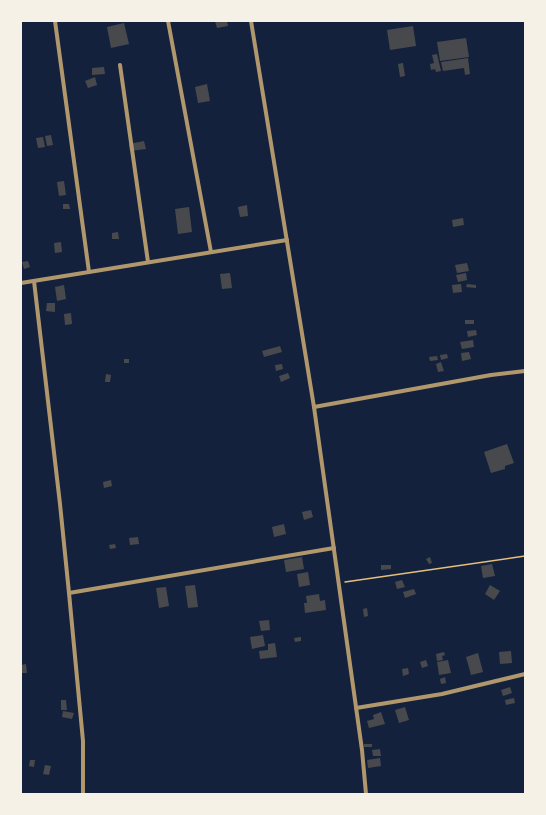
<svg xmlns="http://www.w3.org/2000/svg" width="546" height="815" viewBox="0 0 546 815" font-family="'Noto Serif',serif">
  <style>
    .building { fill: #48494c }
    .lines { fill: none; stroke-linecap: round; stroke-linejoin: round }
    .path { stroke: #e5c07b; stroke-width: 1.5 }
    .minor { stroke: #b1986c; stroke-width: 4 }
  </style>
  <rect width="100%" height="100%" fill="#14213d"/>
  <g class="building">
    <path d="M215,21H227L228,26L217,28Z"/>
    <path d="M124,23L129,44L111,48L107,27Z"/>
    <path d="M413,26L416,46L390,50L387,30Z"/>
    <path d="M466,38L469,57L440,61L437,42Z"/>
    <path d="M437,54L441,71L436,72L435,69L431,70L430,64L434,63L432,55Z"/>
    <path d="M468,58L470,74L465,75L464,68L443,71L441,62Z"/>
    <path d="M403,63L405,76L400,77L398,64Z"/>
    <path d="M104,67L105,74L92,75V68Z"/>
    <path d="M95,77L97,85L88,88L85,81Z"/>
    <path d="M207,84L210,101L198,103L195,87Z"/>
    <path d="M51,135L53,145L47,146L45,136Z"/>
    <path d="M43,137L45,147L38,148L36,138Z"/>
    <path d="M144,141L146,149L130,151L129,144Z"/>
    <path d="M64,181L66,195L59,196L57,182Z"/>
    <path d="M63,204H69L70,209H63Z"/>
    <path d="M247,205L248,216L240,217L238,207Z"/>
    <path d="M189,207L192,232L178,234L175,209Z"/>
    <path d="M463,218L464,225L453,227L452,220Z"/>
    <path d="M118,232L119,239H112V233Z"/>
    <path d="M61,242L62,252L55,253L54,243Z"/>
    <path d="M28,261L30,267L24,269L22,262Z"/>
    <path d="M467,263L469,271L457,273L455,265Z"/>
    <path d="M230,273L232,288L222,289L220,274Z"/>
    <path d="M466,273L467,280L458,282L456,275Z"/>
    <path d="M461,284L462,292L453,293L452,285Z"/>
    <path d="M467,284L476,285V288L466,287Z"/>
    <path d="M64,285L66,299L57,301L55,287Z"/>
    <path d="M47,303H55V312L46,311Z"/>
    <path d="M71,313L72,324L65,325L64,314Z"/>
    <rect x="465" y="320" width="9" height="4"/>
    <path d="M476,330L477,335L468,337L467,331Z"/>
    <path d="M473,340L474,347L462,349L460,342Z"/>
    <path d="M280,346L282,352L264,357L262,351Z"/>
    <path d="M469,352L471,359L462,361L461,353Z"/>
    <path d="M447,354L448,358L441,360L440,355Z"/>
    <path d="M437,356L438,360L430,361L429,357Z"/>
    <rect x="124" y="359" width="5" height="4"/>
    <path d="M441,362L444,371L438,372L436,364Z"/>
    <path d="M282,364L283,369L276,371L275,365Z"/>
    <path d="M288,373L290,378L281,382L279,376Z"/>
    <path d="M106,374L111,375L110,382H105Z"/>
    <path d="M507,444L514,463L505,466V469L491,473L484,452Z"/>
    <path d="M111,480L112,486L104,488L103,482Z"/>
    <path d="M311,510L313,517L304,520L302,512Z"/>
    <path d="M284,524L286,534L274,537L272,527Z"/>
    <path d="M138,537L139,544L130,545L129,538Z"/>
    <path d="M115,544L116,548L110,549L109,545Z"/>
    <path d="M302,557L304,569L286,572L284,560Z"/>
    <path d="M430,557L432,563L429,564L426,559Z"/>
    <path d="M492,564L495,576L483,578L481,566Z"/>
    <path d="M381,565H391V569L381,570Z"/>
    <path d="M308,572L310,585L299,587L297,574Z"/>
    <path d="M402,580L405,587L397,589L395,582Z"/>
    <path d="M195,585L198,607L188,608L185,586Z"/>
    <path d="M490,585L500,591L494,600L485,594Z"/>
    <path d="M166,587L169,606L159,608L156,588Z"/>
    <path d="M414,589L416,594L405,598L403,592Z"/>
    <path d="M319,594L320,601L325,600L326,610L305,613L304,603H307L306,596Z"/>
    <path d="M367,608L368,616L364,617L363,609Z"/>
    <path d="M269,620L270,630L261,631L259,621Z"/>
    <path d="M263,635L265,646L252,649L250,637Z"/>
    <path d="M301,637V641L295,642L294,638Z"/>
    <path d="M275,643L277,657L260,659L259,651L268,650V644Z"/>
    <path d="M511,651L512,663L500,664L499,652Z"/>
    <path d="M444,652L445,655L442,656L443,660L437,661L436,654Z"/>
    <path d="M478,653L483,672L471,675L466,657Z"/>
    <path d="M426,660L428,666L422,668L420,662Z"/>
    <path d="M448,660L451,673L439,675L437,662Z"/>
    <path d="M26,664L27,673H21V665Z"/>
    <path d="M408,668L409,674L403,676L402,669Z"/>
    <path d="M445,677L446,683L441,684L440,679Z"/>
    <path d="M510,687L512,693L503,696L501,690Z"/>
    <path d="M514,698L515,703L506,705L505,700Z"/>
    <path d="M61,700H66L67,710H61Z"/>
    <path d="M405,707L409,720L399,723L395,710Z"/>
    <path d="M63,711L74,713L72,719L62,717Z"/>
    <path d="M381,712L385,724L369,728L367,721L374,719L373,715Z"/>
    <rect x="364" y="744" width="8" height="3"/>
    <path d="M380,749L381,756H373L372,750Z"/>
    <path d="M380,758L381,766L368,768L367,760Z"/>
    <path d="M30,760H35L34,767L29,766Z"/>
    <path d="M45,765L51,766L49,775L43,774Z"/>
  </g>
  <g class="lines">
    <path class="path" d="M345,582L525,556"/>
    <g class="minor">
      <path d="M55,21L89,272"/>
      <path d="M168,21L211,252"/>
      <path d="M251,21L314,407L362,750L366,794"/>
      <path d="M120,65L148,262"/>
      <path d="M34,281L60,504L69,593L83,741V794"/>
      <path d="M21,283L287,240"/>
      <path d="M314,407L491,375L525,371"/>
      <path d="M69,593L334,548"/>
      <path d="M356,708L442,694L525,674"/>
    </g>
  </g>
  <rect width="546" height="815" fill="none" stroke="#f6f1e7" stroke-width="44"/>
</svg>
